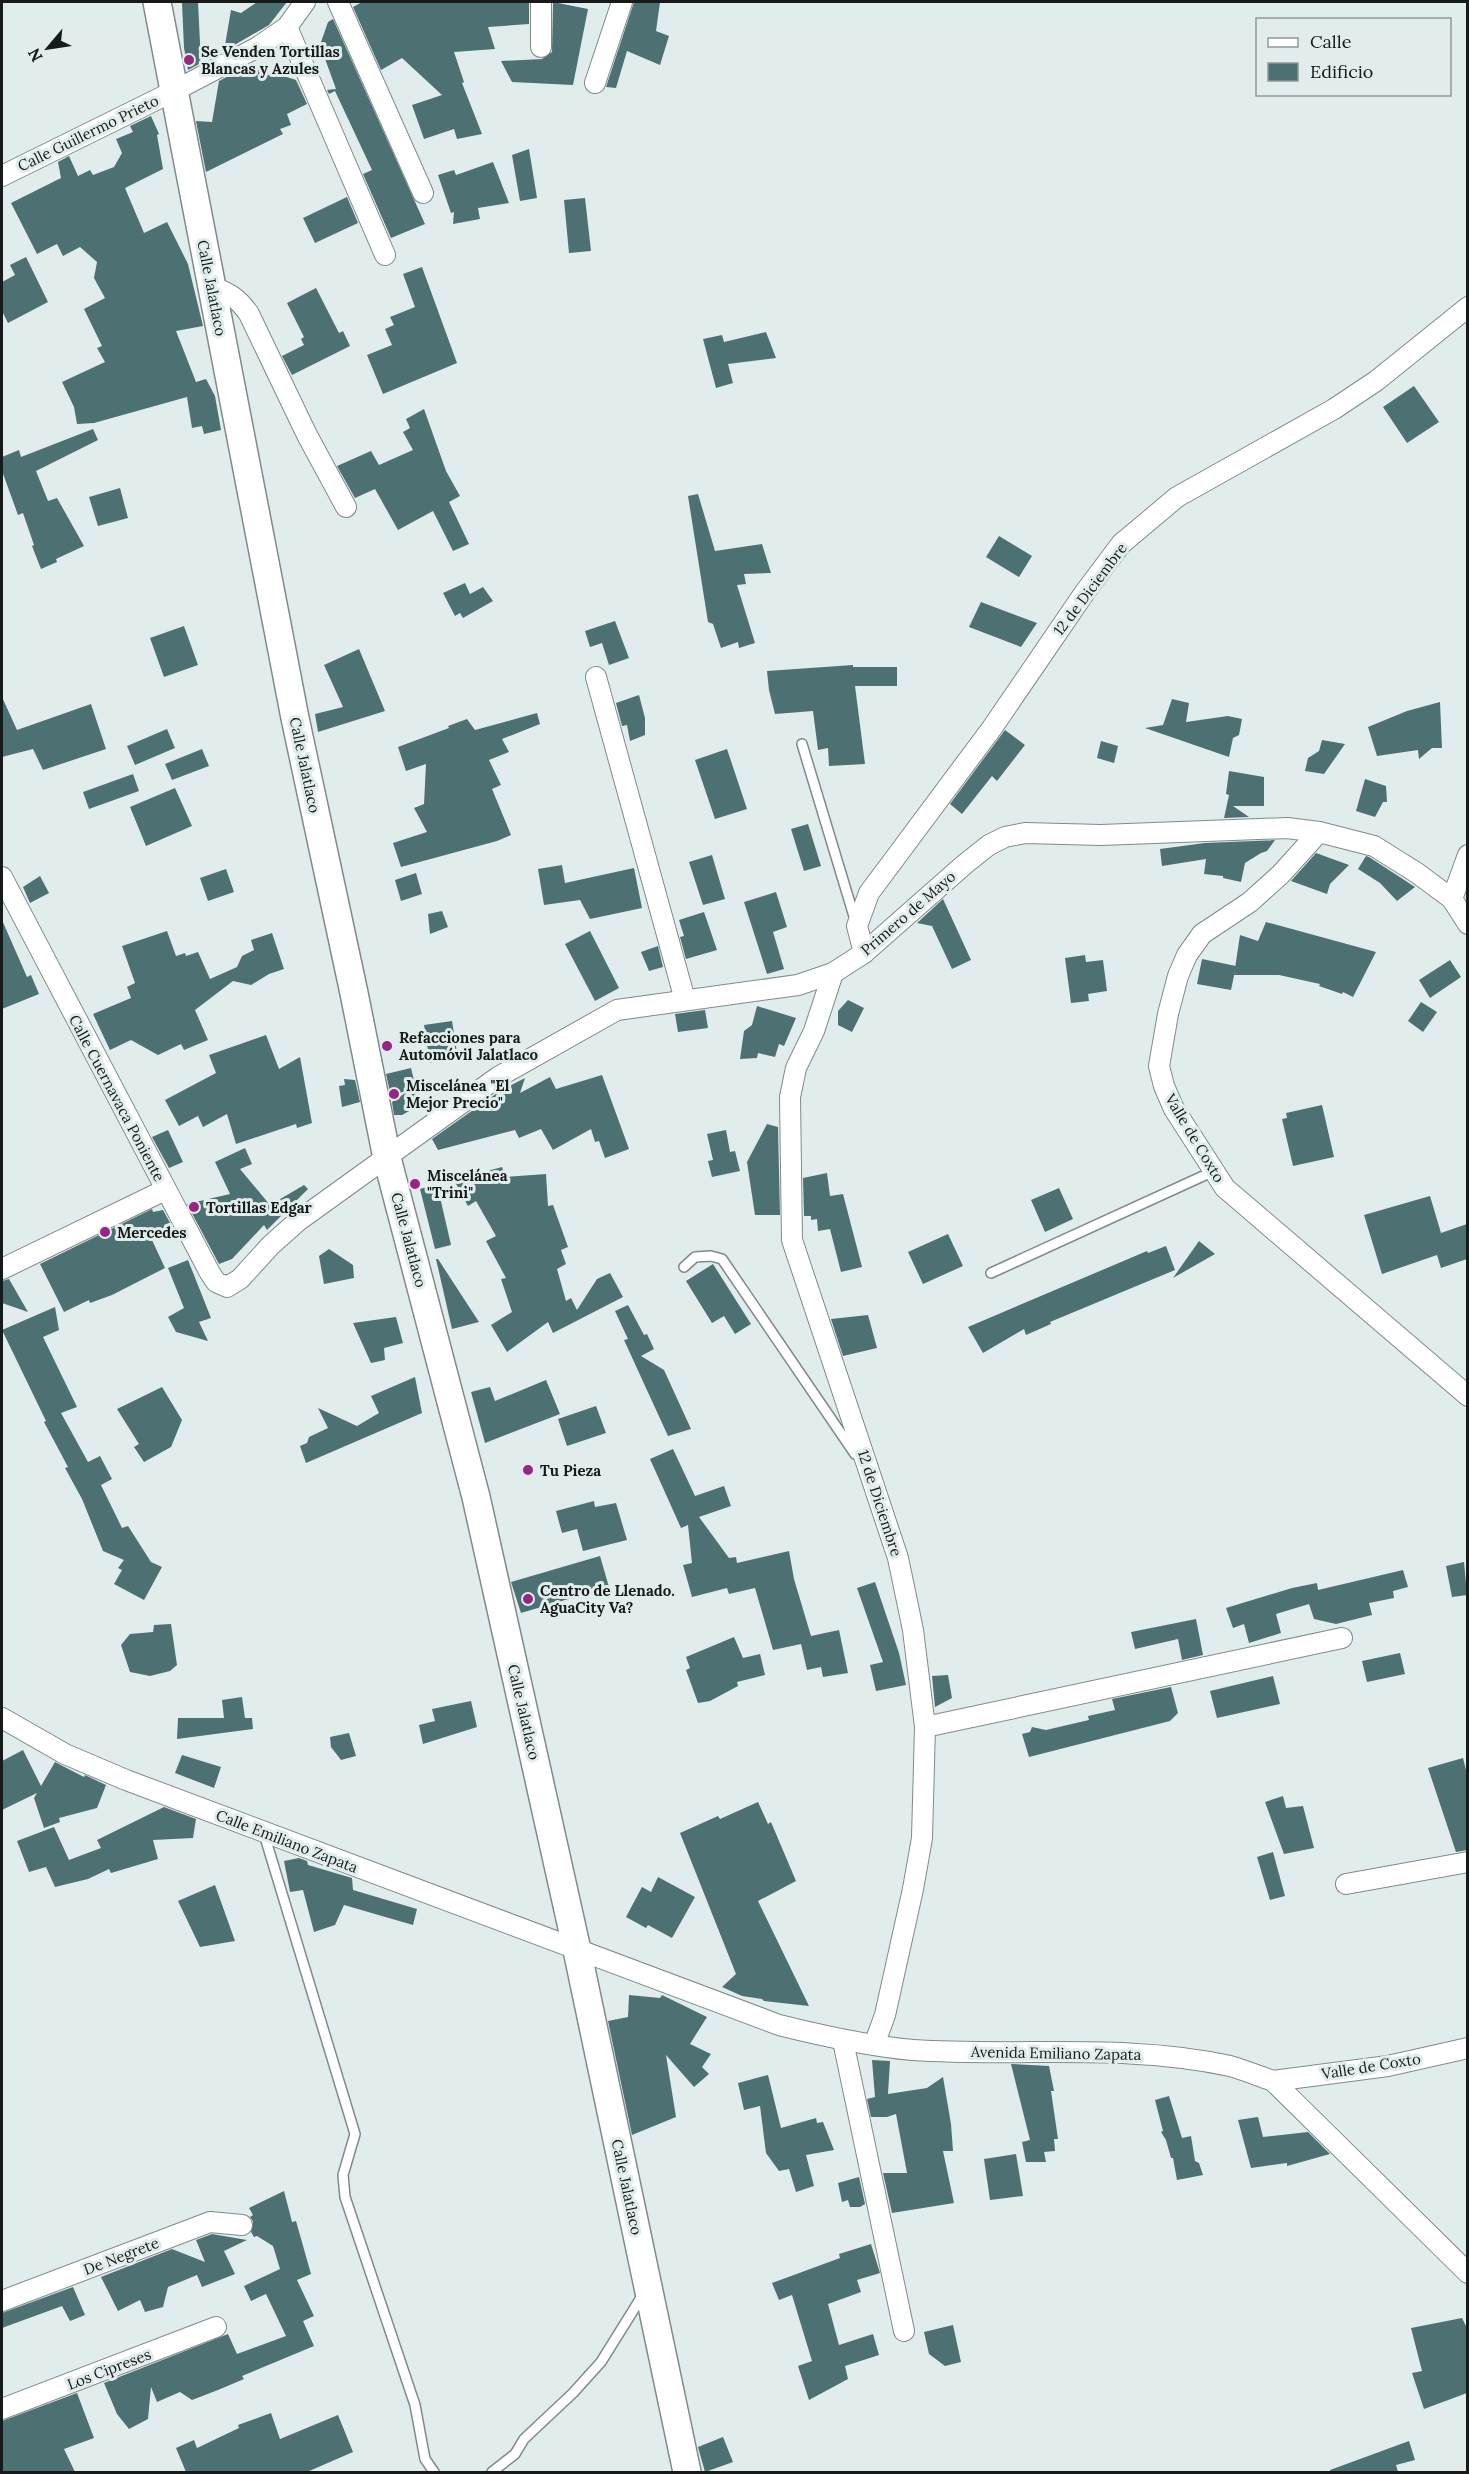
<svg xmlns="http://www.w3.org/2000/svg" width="1469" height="2474" viewBox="0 0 1469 2474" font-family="Lora,serif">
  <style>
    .building { fill: #4d7172 }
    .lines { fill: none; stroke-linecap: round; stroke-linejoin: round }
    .service-casing { stroke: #808a8b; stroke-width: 12 }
    .minor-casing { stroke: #808a8b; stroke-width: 22 }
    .secondary-casing { stroke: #808a8b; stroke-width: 30 }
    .service { stroke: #fff; stroke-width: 9 }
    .minor { stroke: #fff; stroke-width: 20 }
    .secondary { stroke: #fff; stroke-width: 27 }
    .poi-dot { fill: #962584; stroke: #e1eded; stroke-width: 2 }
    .labels { text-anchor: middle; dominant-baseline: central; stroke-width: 6; stroke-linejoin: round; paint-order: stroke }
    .poi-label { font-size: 15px; font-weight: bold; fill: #161a1a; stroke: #e1eded; text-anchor: start }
    .street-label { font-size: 15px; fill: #161a1a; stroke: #e1eded }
  </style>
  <rect width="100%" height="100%" fill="#e1eded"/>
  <g class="building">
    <path d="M198,2L201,63L188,70L184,48L182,3Z"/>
    <path d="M257,2H287L269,25L224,51L231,10L241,13Z"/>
    <path d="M362,2H529V24L488,27L495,49L454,52L464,82L462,83L482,134L457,139L454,129L424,139L412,105L442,95L402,58L381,70L353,7Z"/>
    <path d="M553,2L588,9L573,85L512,82L501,61L542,59L552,52Z"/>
    <path d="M634,2H660L656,31L669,36L660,65L627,51L616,88L606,87Z"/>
    <path d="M333,19L425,224L391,238L363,174L372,170L335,91L329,94L327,90L336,89L320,45L328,22Z"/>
    <path d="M251,64L260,68L265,76L274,73L296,80L307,104L287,114L291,125L280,129L283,134L206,172L196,121L212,122L219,81Z"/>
    <path d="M151,116L159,134L157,135L163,169L125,188L144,233L167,222L188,264L203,326L176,331L196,382L206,379L215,396L221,430L204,434L202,426L192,428L187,397L94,423L77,424L74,407L62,382L105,362L97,348L102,346L84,309L105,298L94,278L97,262L80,247L63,256L57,244L37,254L11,203L61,178L58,162L69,156L78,176L90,170L93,175L114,167L122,153L116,139L133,132L130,126Z"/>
    <path d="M529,149L537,198L520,201L512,155Z"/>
    <path d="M493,162L509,203L478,208L480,219L453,224L454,212L451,213L438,175L454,170L456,175Z"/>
    <path d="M347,197L358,223L315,243L303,218Z"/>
    <path d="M585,198L591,251L569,253L564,200Z"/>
    <path d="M26,257L48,302L8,323L2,311V282L15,275L10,265Z"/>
    <path d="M422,267L457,363L383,394L367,355L392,345L385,329L394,325L390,317L415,307L403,274Z"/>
    <path d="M316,288L339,333L343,331L350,346L292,375L282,356L304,345L301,339L304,337L287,303Z"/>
    <path d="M766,332L776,358L728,364L733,383L716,388L703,339L722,335L724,342Z"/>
    <path d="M1414,386L1439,422L1407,443L1383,407Z"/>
    <path d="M424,409L446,471L460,496L449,502L469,544L453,551L433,511L398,530L375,489L355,498L337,466L371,451L379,465L413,450L403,432L410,428L406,419Z"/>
    <path d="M93,429L98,440L36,471L48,501L57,498L84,546L56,559L57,562L41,569L32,546L34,545L23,513L18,515L2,471V457L19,450L21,457Z"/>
    <path d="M120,488L128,518L98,526L89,497Z"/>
    <path d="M698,494L715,551L762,544L771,573L744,574L746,584L737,585L755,643L739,648L738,642L721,648L713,624L708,622L688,496Z"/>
    <path d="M999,536L1032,556L1019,577L986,557Z"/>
    <path d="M465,583L470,594L483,587L493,601L463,618L460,613L455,616L443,593Z"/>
    <path d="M981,602L1037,623L1021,647L969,627Z"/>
    <path d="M615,621L629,658L609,665L602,643L590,647L585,631Z"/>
    <path d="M184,626L198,665L164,677L150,638Z"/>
    <path d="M359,649L385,711L318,732L315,714L343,707L324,665Z"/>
    <path d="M853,665V667H897V686H855L865,764L829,766L828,748L818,750L813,711L775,714L769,690L767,671Z"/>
    <path d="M639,695L645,718V735L630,741L627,725L622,726L616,703Z"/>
    <path d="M2,697L17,730L91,704L106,749L43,770L33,749L2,757Z"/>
    <path d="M1172,699L1189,703L1186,722L1228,716L1242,719L1239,735L1233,738L1229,757L1145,728L1163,725Z"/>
    <path d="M1440,702L1442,748H1432L1419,759L1418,750L1377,756L1368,727L1407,711Z"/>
    <path d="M537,713L540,724L502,739L509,752L489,760L501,785L492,789L511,835L497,841L401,867L393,843L427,832L414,808L424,804L426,764L406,771L398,747L449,728L448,726L467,719L475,730Z"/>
    <path d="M167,729L175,748L135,765L127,746Z"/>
    <path d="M1005,730L1025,745L997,781L992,776L962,814L950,804Z"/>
    <path d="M1322,740L1345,744L1324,774L1305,771L1308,758L1319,751Z"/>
    <path d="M1101,741L1118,746L1114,763L1097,758Z"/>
    <path d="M202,749L209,766L172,780L165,764Z"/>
    <path d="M727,749L747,809L715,819L695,760Z"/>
    <path d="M1229,771L1264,777V806H1233L1249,817L1224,818L1229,795L1226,794Z"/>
    <path d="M133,774L139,791L89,809L83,792Z"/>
    <path d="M1365,779L1386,786L1387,802H1383L1375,817L1356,811Z"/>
    <path d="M175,788L192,826L146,846L130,807Z"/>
    <path d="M808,824L821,866L804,871L791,829Z"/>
    <path d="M1275,840L1267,851L1261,853L1245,863L1241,882L1223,878V876L1204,874L1206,859L1162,866L1160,849L1205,843Z"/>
    <path d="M1316,853L1349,865L1330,884L1327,894L1291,881Z"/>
    <path d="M712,855L725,899L703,905L689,862Z"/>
    <path d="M1366,856L1369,857L1415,887L1397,901L1380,883L1358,869Z"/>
    <path d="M562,865L565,883L634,868L642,908L590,919L580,900L544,905L538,869Z"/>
    <path d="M226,869L234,892L208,901L200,878Z"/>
    <path d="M416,873L422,894L401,901L395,880Z"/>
    <path d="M40,876L49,893L30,903L23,887Z"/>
    <path d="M776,892L787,927L773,932L784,969L767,974L744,902Z"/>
    <path d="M943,899L971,960L952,969L932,926L917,923Z"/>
    <path d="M442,911L448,927L430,934L428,914Z"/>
    <path d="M704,912L717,950L686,959L680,937L684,936L679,920Z"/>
    <path d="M2,920L27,977L31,975L39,994L2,1009Z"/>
    <path d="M1266,922L1376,952L1353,997L1343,992L1342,994L1319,986L1320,984L1279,975H1234L1240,935L1258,941Z"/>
    <path d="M167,931L176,956L185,953L186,956L198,952L210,979L237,967L242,956L254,950L251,940L272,933L284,969L269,974L251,985L233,981L195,1010L208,1040L184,1050L181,1044L158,1055L131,1040L110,1050L93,1014L131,998L127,987L135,983L122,946Z"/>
    <path d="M590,931L619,988L595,1001L565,944Z"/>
    <path d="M658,946L663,967L649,971L641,952Z"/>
    <path d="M1085,955L1086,962L1103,960L1107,991L1088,994L1089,1001L1071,1003L1065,958Z"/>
    <path d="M1202,959L1236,966L1231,990L1197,984Z"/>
    <path d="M1450,960L1461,977L1430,998L1419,980Z"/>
    <path d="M848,1000L864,1008L852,1032L838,1025V1011Z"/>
    <path d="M1421,1002L1437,1012L1423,1032L1408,1021Z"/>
    <path d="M757,1006L796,1018L784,1046L779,1044L775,1057L758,1053L757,1058L740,1059L744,1031L752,1025Z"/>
    <path d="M705,1010L708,1028L678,1032L675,1014Z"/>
    <path d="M452,1021L458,1059L430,1063L424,1025Z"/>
    <path d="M266,1035L279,1069L300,1057L312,1123L297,1128L296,1124L236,1144L227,1114L203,1127L198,1116L179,1126L165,1100L216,1073L209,1055Z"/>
    <path d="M411,1068L420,1105L402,1115H394L392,1102L411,1089L391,1096L386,1074Z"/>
    <path d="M602,1075L629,1149L605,1158L599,1141L595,1142L591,1129L553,1150L541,1129L519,1138L515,1130L438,1150L432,1139L500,1091L525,1078L520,1093L550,1077L556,1089Z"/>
    <path d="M344,1079L355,1080L360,1102L342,1107L339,1086L345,1085Z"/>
    <path d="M1322,1105L1334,1157L1293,1166L1282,1119L1287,1118L1286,1113Z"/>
    <path d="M767,1124L778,1127L780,1215H755L747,1162Z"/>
    <path d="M168,1130L183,1162L169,1168L152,1137Z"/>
    <path d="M726,1130L730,1152L735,1151L740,1171L712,1177L708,1161L713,1160L707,1134Z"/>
    <path d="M245,1148L252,1164L240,1169L270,1205L304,1185L308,1189L267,1230L264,1225L232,1259L219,1264L187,1204L230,1194L215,1162Z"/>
    <path d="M502,1167L505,1177L546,1174L548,1206L553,1205L568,1247L561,1250L566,1264L557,1269L566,1301L571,1298L577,1310L597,1279L610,1273L623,1297L553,1333L548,1322L507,1352L491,1325L512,1312L501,1279L506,1278L486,1241L496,1236L476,1201L468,1206L454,1180Z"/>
    <path d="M827,1173L830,1196L843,1194L862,1267L841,1272L830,1229L818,1231L817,1219L811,1220V1216H804L803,1178Z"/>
    <path d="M437,1184L451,1245L435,1249L420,1189Z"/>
    <path d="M1059,1188L1073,1219L1045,1232L1031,1200Z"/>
    <path d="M1430,1196L1441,1233L1467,1224V1259L1441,1268L1437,1255L1382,1274L1364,1215Z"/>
    <path d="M152,1209L153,1212L163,1210L174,1230L152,1240L165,1268L112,1295L90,1303L89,1300L64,1312L40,1264Z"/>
    <path d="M948,1234L963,1266L923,1284L908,1252Z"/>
    <path d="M1199,1241L1215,1254L1173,1278Z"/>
    <path d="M1166,1246L1175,1270L1050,1322L1051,1324L1026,1335L1024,1329L983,1353L968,1327L1147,1251L1148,1253Z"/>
    <path d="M329,1249L353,1265L354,1278L324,1284L319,1256Z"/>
    <path d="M436,1259H438L479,1322L452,1329Z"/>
    <path d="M188,1260L211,1318L199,1322L208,1341L176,1332L168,1317L184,1308L168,1268Z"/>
    <path d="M713,1264L751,1324L735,1334L724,1316L712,1323L686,1281Z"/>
    <path d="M9,1279L28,1312L2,1303V1281Z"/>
    <path d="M628,1305L644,1335L647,1334L654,1349L641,1356L664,1370L691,1429L668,1436L624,1340L628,1339L615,1311Z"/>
    <path d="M55,1307L59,1330L43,1337L77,1407L61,1413L88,1462L100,1456L112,1479L101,1485L122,1528L128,1526L151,1562L162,1567L144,1600L114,1584L122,1570L118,1568L124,1560L103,1551L82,1499L65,1468L68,1467L44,1422L46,1421L2,1330Z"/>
    <path d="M868,1315L877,1348L843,1356L831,1319Z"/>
    <path d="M396,1317L403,1343L384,1348L385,1360L371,1363L353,1323Z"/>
    <path d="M415,1377L422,1413L306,1463L300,1446L307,1443L309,1437L328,1428L318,1408L357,1426L379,1413L371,1396Z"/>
    <path d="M546,1380L560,1414L485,1443L471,1392L490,1387L495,1401Z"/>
    <path d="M162,1387L182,1420L171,1447L144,1462L134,1447L139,1444L117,1409Z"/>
    <path d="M596,1406L606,1433L567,1446L558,1419Z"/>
    <path d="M673,1449L695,1496L724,1486L731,1506L699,1517L729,1558L736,1557L737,1563L789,1551L794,1579L811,1636L839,1630L848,1673L823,1677L821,1667L807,1670L801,1644L773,1650L755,1588L729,1594L727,1588L692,1597L683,1565L692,1563L688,1525L681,1528L650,1459Z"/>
    <path d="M594,1501L595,1507L616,1503L627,1540L583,1551L577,1529L562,1533L556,1511Z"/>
    <path d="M600,1556L609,1587L521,1613L511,1582Z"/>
    <path d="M1464,1562L1467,1595L1452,1597L1446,1566Z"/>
    <path d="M1403,1570L1408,1587L1393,1591L1394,1598L1369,1603L1372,1615L1336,1624L1314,1619L1309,1604L1276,1614L1281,1633L1249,1643L1244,1624L1233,1628L1226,1608L1292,1588L1317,1583L1318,1590Z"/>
    <path d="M875,1582L899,1653L906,1685L876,1691L870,1665L883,1662L857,1588Z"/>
    <path d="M1196,1619L1203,1655L1182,1660L1178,1639L1135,1649L1131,1632Z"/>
    <path d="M171,1624L177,1665L170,1671L150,1676L130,1672L121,1645L130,1634L153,1632L154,1625Z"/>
    <path d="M734,1637L743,1658L760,1654L765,1675L737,1682L738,1686L710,1701L698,1703L686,1670L690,1668L686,1657Z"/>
    <path d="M1400,1653L1405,1674L1367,1682L1362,1661Z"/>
    <path d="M948,1675L952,1698L935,1707L932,1676Z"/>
    <path d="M1273,1676L1280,1704L1217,1718L1210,1691Z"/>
    <path d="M1171,1687L1178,1713L1170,1721L1029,1757L1022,1734L1030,1732L1032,1727L1046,1730L1089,1720L1088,1716L1115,1710L1112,1699Z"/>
    <path d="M242,1697L245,1718H252L253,1729L177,1739L178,1718H224L222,1700Z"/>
    <path d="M471,1701L477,1727L423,1744L419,1725L435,1721L432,1709Z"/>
    <path d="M349,1733L356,1756L341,1760L331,1747L330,1737Z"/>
    <path d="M23,1750L41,1786L55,1762L84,1777L85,1775L106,1785L97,1808L59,1818L60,1822L44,1828L34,1798L37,1793L2,1810V1761Z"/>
    <path d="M182,1755L221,1767L214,1788L175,1773Z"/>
    <path d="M1463,1758L1467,1774V1850L1456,1852L1428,1768Z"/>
    <path d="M1283,1796L1286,1808L1303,1806L1314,1848L1284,1854L1265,1802Z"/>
    <path d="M758,1802L768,1824L771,1822L796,1881L758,1901L809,2006L764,2001L762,1999L742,1996L722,1987L736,1974L680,1833L718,1816L720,1819Z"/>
    <path d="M164,1807L196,1819L193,1838L153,1840L158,1859L111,1873L109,1869L88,1879L55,1887L46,1867L29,1872L17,1841L54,1827L69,1860L101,1848L97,1840Z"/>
    <path d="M1273,1852L1285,1896L1270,1900L1257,1857Z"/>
    <path d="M299,1858L307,1861L308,1865L352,1878L353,1890L417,1909L413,1925L344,1905L335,1925L314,1932L303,1890L290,1892L284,1861Z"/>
    <path d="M658,1877L695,1897L672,1938L648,1925L646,1928L626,1917L642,1887L651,1892Z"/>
    <path d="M215,1885L235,1941L200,1947L178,1901Z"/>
    <path d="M629,1995L660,1998L662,1995L707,2017L690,2044L711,2054L702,2067L709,2074L694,2087L666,2055L676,2117L632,2135L608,2021L628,2017Z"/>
    <path d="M872,2060L890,2061L888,2094L927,2088L943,2077L951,2124L953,2151H943L954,2203L892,2213L883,2173H907L896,2114L887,2117H871L867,2099L875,2097Z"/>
    <path d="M1011,2064L1049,2066L1054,2091H1051L1058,2139H1054L1055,2151L1044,2152L1046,2162H1026L1022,2142L1030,2140Z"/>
    <path d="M768,2075L781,2128L816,2118L817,2123L823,2122L834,2150L806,2155L814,2186L796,2192L789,2169L779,2171L766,2153L760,2106L744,2110L738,2083Z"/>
    <path d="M1169,2096L1182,2138L1191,2136L1195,2161L1199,2163L1203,2175L1177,2180L1173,2158H1171L1166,2140L1161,2132L1163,2131L1155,2100Z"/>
    <path d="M1258,2117L1263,2137L1308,2132L1330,2154L1287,2166V2163L1251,2168L1238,2120Z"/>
    <path d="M1016,2154L1023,2196L990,2200L984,2159Z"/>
    <path d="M859,2177L865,2204L860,2207H850L848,2200L842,2202L838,2183Z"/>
    <path d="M284,2191L292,2222L296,2221L311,2274L297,2280L314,2316L303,2321L314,2346L242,2376L244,2379L218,2390L192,2400L180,2392L157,2402L151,2387L148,2419L129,2429L117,2414L104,2383L228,2334L237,2354L286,2336L266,2294L251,2301L244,2286L280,2269L273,2246L257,2236L254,2237L251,2232L253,2221L250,2217L253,2215L249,2208Z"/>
    <path d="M212,2234L247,2240L224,2251L235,2274L202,2287L197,2275L168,2287L163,2307L145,2312L140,2300L118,2311L101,2277L172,2249L205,2262L196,2240Z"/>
    <path d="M871,2244L880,2273L857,2280L861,2292L828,2304L839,2345L873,2334L879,2355L845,2366L848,2379L809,2400L798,2366L812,2361L792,2295L779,2300L772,2283L840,2258L839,2254Z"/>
    <path d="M73,2287L85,2315L70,2321L62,2306L2,2328V2313Z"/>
    <path d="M1462,2318L1467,2328V2393L1424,2409L1412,2373L1422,2371L1411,2328Z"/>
    <path d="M953,2325L961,2362L945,2366L929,2354L924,2332Z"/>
    <path d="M77,2393L94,2438L64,2449L75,2472H2V2421Z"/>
    <path d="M271,2413L280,2439L338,2415L353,2452L307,2472H186L176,2448L194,2440L197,2448L239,2428L238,2425Z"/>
    <path d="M723,2437L733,2462L705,2472L698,2447Z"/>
    <path d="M1409,2441L1415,2460L1396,2465L1398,2472H1330V2470Z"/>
  </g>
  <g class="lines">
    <defs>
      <g id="service">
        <path d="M802,744L856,923"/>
        <path d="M684,1267L695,1257L711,1256L722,1259L855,1454"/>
        <path d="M991,1273L1214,1171"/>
        <path d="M264,1834L355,2134L343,2175L345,2197L415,2405L425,2459L434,2472"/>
        <path d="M492,2472L515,2454L524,2439L573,2393L601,2362L644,2293"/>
      </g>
      <g id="minor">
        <path d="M338,2L423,193"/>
        <path d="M287,27L385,255"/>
        <path d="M541,47V2"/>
        <path d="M595,83L622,2"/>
        <path d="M2,176L174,91L258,47L287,27L305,2"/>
        <path d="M211,286C229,293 238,298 249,314L307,435L346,507"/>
        <path d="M596,677L685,1000"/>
        <path d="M1319,832L1281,874L1250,902L1202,934L1187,955L1178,976L1168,1014L1159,1066L1164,1086L1174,1109L1225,1188L1468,1396"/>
        <path d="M2,877L210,1273L216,1282L227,1287L240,1279L271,1245L298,1221L498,1077L617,1010L798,985L833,973L864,953L965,864L989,845L1005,837L1025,833L1101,835L1287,828L1319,832L1374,846L1417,873L1452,899L1468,924"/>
        <path d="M1452,899L1468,855"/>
        <path d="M864,953L857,926L869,893L992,728L1085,592L1121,544L1177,497L1334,409L1376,381L1468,307"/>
        <path d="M833,973L814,1031L796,1068L790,1097L792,1240L898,1558L913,1630L925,1727L922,1838L913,1889L885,2015L874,2045"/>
        <path d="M2,1269L165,1190"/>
        <path d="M2,1718L65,1754L126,1780L779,2025C823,2036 867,2046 913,2050C1018,2057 1126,2043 1230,2066C1244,2070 1259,2076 1273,2081L1468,2273"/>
        <path d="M925,1727L1342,1638"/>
        <path d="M1346,1884L1468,1862"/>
        <path d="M843,2041L904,2331"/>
        <path d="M1273,2081L1388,2066L1468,2048"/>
        <path d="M2,2301L210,2222L242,2225"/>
        <path d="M2,2409L216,2327"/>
      </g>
      <path id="secondary" d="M157,2L295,718L354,993L387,1158L476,1497L577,1950L687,2472"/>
    </defs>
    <use href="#service" class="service-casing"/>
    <use href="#minor" class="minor-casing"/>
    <use href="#secondary" class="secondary-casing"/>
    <use href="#service" class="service"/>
    <use href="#minor" class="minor"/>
    <use href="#secondary" class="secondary"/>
  </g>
  <g class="poi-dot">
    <circle cx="189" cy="60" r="6"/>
    <circle cx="387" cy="1046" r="6"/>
    <circle cx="394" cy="1094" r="6"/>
    <circle cx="415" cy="1184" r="6"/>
    <circle cx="194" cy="1207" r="6"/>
    <circle cx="105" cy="1232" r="6"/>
    <circle cx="528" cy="1470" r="6"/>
    <circle cx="528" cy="1599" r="6"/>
  </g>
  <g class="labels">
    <g class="poi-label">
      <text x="201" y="51">Se Venden Tortillas<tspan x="201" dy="17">Blancas y Azules</tspan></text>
      <text x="399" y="1037">Refacciones para<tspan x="399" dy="17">Automóvil Jalatlaco</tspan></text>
      <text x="406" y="1085">Miscelánea "El<tspan x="406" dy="17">Mejor Precio"</tspan></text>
      <text x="427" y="1175">Miscelánea<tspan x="427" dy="17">"Trini"</tspan></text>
      <text x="206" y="1207">Tortillas Edgar</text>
      <text x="117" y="1232">Mercedes</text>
      <text x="540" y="1470">Tu Pieza</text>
      <text x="540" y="1590">Centro de Llenado.<tspan x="540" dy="17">AguaCity Va?</tspan></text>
    </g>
    <g class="street-label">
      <text transform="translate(88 133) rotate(-26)">Calle Guillermo Prieto</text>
      <text transform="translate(212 288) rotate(79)">Calle Jalatlaco</text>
      <text transform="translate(1090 589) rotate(-53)">12 de Diciembre</text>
      <text transform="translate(305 765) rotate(78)">Calle Jalatlaco</text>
      <text transform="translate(908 913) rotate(-41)">Primero de Mayo</text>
      <text transform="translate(117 1098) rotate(62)">Calle Cuernavaca Poniente</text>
      <text transform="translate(1195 1138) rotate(59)">Valle de Coxto</text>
      <text transform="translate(409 1240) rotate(75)">Calle Jalatlaco</text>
      <text transform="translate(880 1503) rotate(72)">12 de Diciembre</text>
      <text transform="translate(524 1712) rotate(77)">Calle Jalatlaco</text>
      <text transform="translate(287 1841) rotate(21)">Calle Emiliano Zapata</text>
      <text transform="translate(1056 2053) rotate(1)">Avenida Emiliano Zapata</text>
      <text transform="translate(1371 2066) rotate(-9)">Valle de Coxto</text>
      <text transform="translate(627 2187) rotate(78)">Calle Jalatlaco</text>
      <text transform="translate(121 2256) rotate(-21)">De Negrete</text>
      <text transform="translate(109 2369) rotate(-21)">Los Cipreses</text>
    </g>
  </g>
  <rect width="1469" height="2474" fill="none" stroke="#161a1a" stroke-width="6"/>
  <rect x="1256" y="18" width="195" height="78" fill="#e1eded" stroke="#909999" stroke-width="1.5"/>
  <rect x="1268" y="38" width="30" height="9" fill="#ffffff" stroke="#909999" stroke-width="1.5"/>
  <text x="1310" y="48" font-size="18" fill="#161a1a">Calle</text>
  <rect x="1268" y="63" width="30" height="18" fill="#4d7172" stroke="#909999" stroke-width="1.5"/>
  <text x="1310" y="78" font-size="18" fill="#161a1a">Edificio</text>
  <g transform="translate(48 48) rotate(241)" stroke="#e1eded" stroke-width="4.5" paint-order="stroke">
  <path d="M0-4.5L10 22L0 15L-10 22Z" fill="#161a1a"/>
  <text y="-9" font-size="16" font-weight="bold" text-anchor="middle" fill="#161a1a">N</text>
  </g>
</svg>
